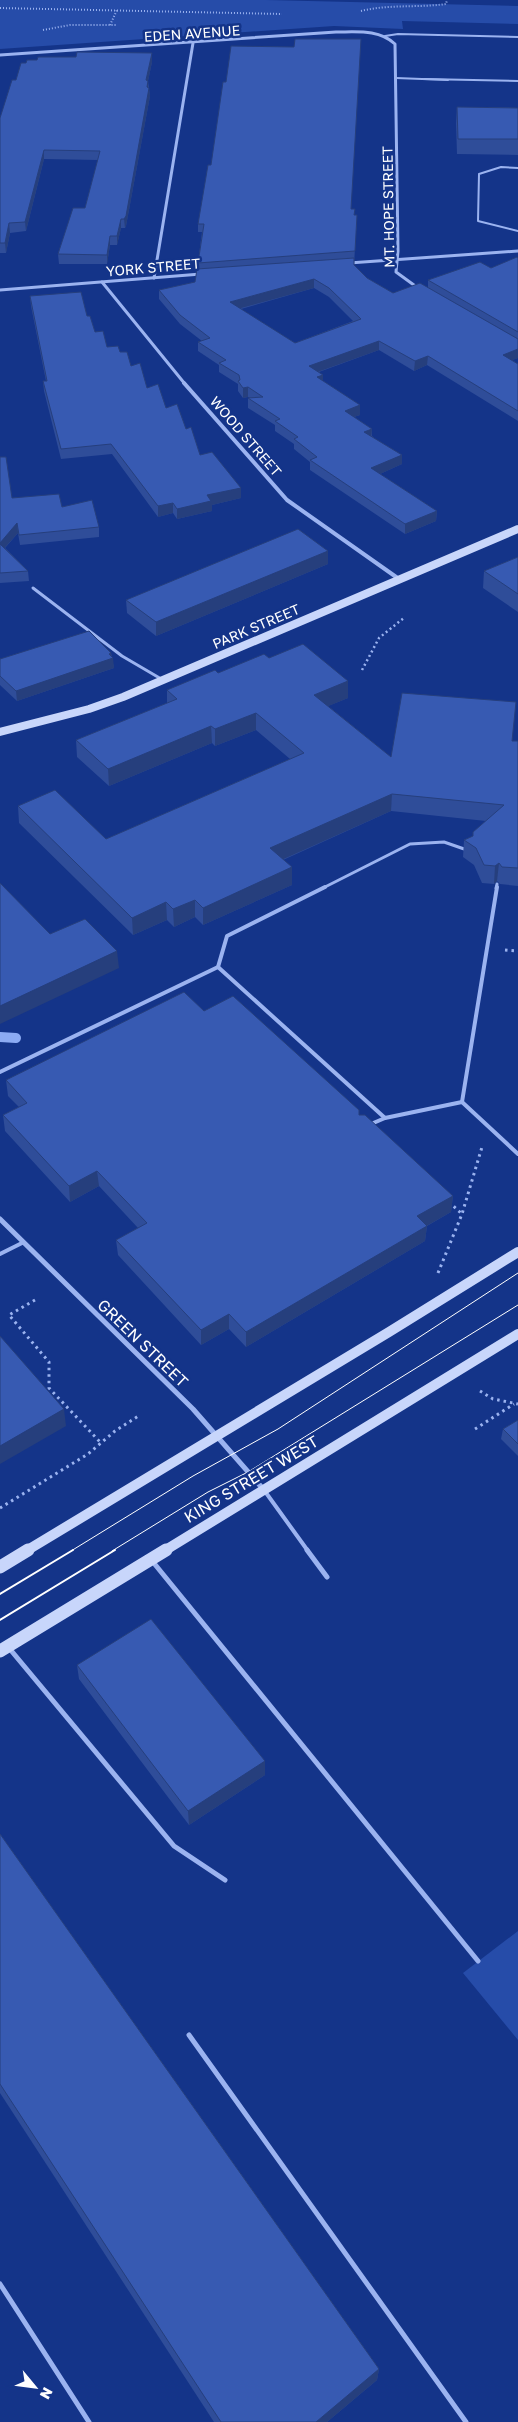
<svg xmlns="http://www.w3.org/2000/svg" width="518" height="2422" viewBox="0 0 518 2422" font-family="'Golos Text',sans-serif">
  <style>
    .green { fill: #264ca9 }
    .lines { fill: none; stroke-linecap: round; stroke-linejoin: round }
    .stream { stroke: #8cabf3; stroke-width: 10 }
    .path-far2 { stroke: #9bb3f0; stroke-width: 2; stroke-dasharray: 1 2; stroke-linecap: butt }
    .path-far1 { stroke: #9bb3f0; stroke-width: 2.5; stroke-dasharray: 2 3; stroke-linecap: butt }
    .path { stroke: #9bb3f0; stroke-width: 3; stroke-dasharray: 2.5 4; stroke-linecap: butt }
    .lane-far3 { stroke: #9bb3f0; stroke-width: 2 }
    .lane-far2 { stroke: #9bb3f0; stroke-width: 3 }
    .lane-far1 { stroke: #9bb3f0; stroke-width: 4 }
    .lane { stroke: #9bb3f0; stroke-width: 5 }
    .street-far2 { stroke: #9bb3f0; stroke-width: 3 }
    .street-far1 { stroke: #9bb3f0; stroke-width: 4 }
    .street { stroke: #9bb3f0; stroke-width: 5 }
    .secondary-far2 { stroke: #c8d6fb; stroke-width: 8 }
    .secondary-far1 { stroke: #c8d6fb; stroke-width: 10 }
    .secondary { stroke: #c8d6fb; stroke-width: 13 }
    .tram-far1 { stroke: #fff; stroke-width: 1 }
    .tram { stroke: #fff; stroke-width: 2 }
    .wall { fill: #2f4d99; fill-rule: evenodd }
    .shaded-wall { fill: #263f7d }
    .building { fill: #375ab2; stroke: #263f7d; fill-rule: evenodd }
    .labels { text-anchor: middle; dominant-baseline: central; stroke-width: 5; stroke-linejoin: round; paint-order: stroke }
    .far-street-label { font-size: 14px; fill: #fff; stroke: #143489 }
    .street-label { font-size: 16px; fill: #fff; stroke: #143489 }
  </style>
  <rect width="100%" height="100%" fill="#143489"/>
  <g class="green">
    <path d="M0,0H266L518,6V24L402,21L403,29L334,26L0,49Z"/>
    <path d="M518,1931V2040L463,1973Z"/>
  </g>
  <g class="lines">
    <path class="stream" d="M0,1037L16,1038"/>
    <g class="path-far2">
      <path d="M0,8L282,14"/>
      <path d="M361,11C389,4 418,8 446,4L447,0"/>
      <path d="M110,25L117,10"/>
      <path d="M43,30L70,25H116"/>
    </g>
    <path class="path-far1" d="M362,670L379,638L405,617"/>
    <g class="path">
      <path d="M505,950L518,951"/>
      <path d="M449,1202L462,1214"/>
      <path d="M438,1273L462,1214L482,1147"/>
      <path d="M35,1300L9,1315L49,1362V1388L101,1443"/>
      <path d="M480,1391L493,1399L518,1404"/>
      <path d="M475,1429L514,1404"/>
      <path d="M0,1508L88,1454L115,1431L140,1415"/>
    </g>
    <g class="lane-far3">
      <path d="M385,36L398,34L518,37"/>
      <path d="M396,78L448,80"/>
      <path d="M424,79L518,81"/>
      <path d="M518,168L501,167L479,174L478,221L518,231"/>
    </g>
    <g class="lane-far2">
      <path d="M33,588L122,656L163,680"/>
      <path d="M323,888L410,844L444,842L467,850"/>
      <path d="M496,888L497,884"/>
    </g>
    <g class="lane-far1">
      <path d="M218,967L385,1118L462,1102"/>
      <path d="M0,1072L218,967L227,936L325,887"/>
      <path d="M462,1102L497,887"/>
      <path d="M462,1102L518,1154"/>
      <path d="M371,1124L385,1118"/>
      <path d="M0,1254L22,1243"/>
      <path d="M264,1490L308,1551"/>
    </g>
    <g class="lane">
      <path d="M307,1550L327,1577"/>
      <path d="M153,1562L478,1961"/>
      <path d="M9,1648L174,1846L225,1880"/>
      <path d="M189,2035L466,2422"/>
      <path d="M0,2284L89,2422"/>
    </g>
    <g class="street-far2">
      <path d="M0,55L336,32C357,32 379,29 395,44L398,251L396,272L418,288"/>
      <path d="M349,263L518,251"/>
      <path d="M154,278L193,43"/>
      <path d="M102,282L185,384"/>
      <path d="M0,290L201,274"/>
    </g>
    <path class="street-far1" d="M184,383L287,500L399,579"/>
    <path class="street" d="M0,1219L193,1409L264,1490"/>
    <path class="secondary-far2" d="M0,732L89,709L123,697L518,529"/>
    <g class="secondary-far1">
      <path d="M26,1551L389,1332L518,1252"/>
      <path d="M164,1551L518,1334"/>
    </g>
    <g class="secondary">
      <path d="M0,1567L28,1550"/>
      <path d="M0,1651L166,1550"/>
    </g>
    <g class="tram-far1">
      <path d="M71,1551L193,1476L278,1429L518,1273"/>
      <path d="M112,1551L208,1492L248,1472L518,1305"/>
    </g>
    <g class="tram">
      <path d="M0,1594L73,1550"/>
      <path d="M0,1620L115,1550"/>
    </g>
  </g>
  <g class="wall">
    <path d="M152,62L148,81L150,96L126,226L125,228H121L117,245H110L107,264H59L58,254L85,208L98,160L44,159L26,231L10,233L6,253H0V118L16,80Z"/>
    <path d="M457,107L518,108V155L457,154L456,123Z"/>
    <path d="M351,209L354,215H357L354,265L367,278L393,293L428,288V280L491,268L518,258V358L512,360L518,364V421L427,365L414,371L379,350L319,372L323,381L360,405V415L354,417L372,429V436L402,464L380,474L437,511L436,521L405,534L310,470V462L294,449V444L275,431V425L248,408V398H250L248,397L243,398L238,391V384L219,372V365L198,351V342L202,341L180,324L159,299V290L195,282L198,269V263L202,232H198V224ZM314,288L329,297L353,321L295,343L241,309Z"/>
    <path d="M30,296L87,316L95,332L107,347L120,352L147,388L186,429L200,455L241,498L212,505V511L177,519L173,513L158,517L112,454L61,459L44,391L43,381H46L31,306Z"/>
    <path d="M0,457L12,498L62,507L99,527V537L20,545L18,533L5,548L28,571L29,581L0,583Z"/>
    <path d="M328,551V564L156,636L127,613L126,600Z"/>
    <path d="M518,557V612L483,588L484,571Z"/>
    <path d="M111,653L114,668L17,701L0,685V659Z"/>
    <path d="M269,658L348,681V698L328,706L391,757L512,741H518V886L500,884L497,881L494,884L482,883L474,865L463,857L464,840L473,836L486,821L391,811L283,860L292,885L203,925L195,917L174,927L167,920L133,935L19,823L18,806L106,839L290,759L256,730L215,746L212,743L109,786L77,757L76,740L167,703V690L218,673Z"/>
    <path d="M204,1011L359,1115L453,1196L451,1212L427,1226L425,1241L246,1347L229,1329L201,1345L118,1255L116,1240L138,1228L99,1186L70,1202L5,1131L3,1115L19,1107L8,1096L6,1080Z"/>
    <path d="M518,1420V1456L501,1439L503,1429Z"/>
    <path d="M77,1665L265,1775L189,1825L79,1679Z"/>
    <path d="M0,1834L379,2369L377,2380L327,2422H214L0,2093Z"/>
  </g>
  <g class="shaded-wall">
    <path d="M152,53V62L148,81V89L147,96L146,80Z"/>
    <path d="M149,88L150,96L126,226L125,228L124,219Z"/>
    <path d="M44,150V159L26,231L25,222Z"/>
    <path d="M121,219V228L117,245V236Z"/>
    <path d="M9,223L10,233L6,253L5,243Z"/>
    <path d="M110,236V245L107,264V255Z"/>
    <path d="M314,279V288L230,311V302Z"/>
    <path d="M379,341V350L309,375V366Z"/>
    <path d="M518,349V358L502,364L503,355Z"/>
    <path d="M428,356L427,365L414,371L415,361Z"/>
    <path d="M323,375V384L317,377Z"/>
    <path d="M248,387V397L243,398V388Z"/>
    <path d="M360,405V415L344,420L345,411Z"/>
    <path d="M372,429L371,439L364,432Z"/>
    <path d="M402,455V464L371,478V468Z"/>
    <path d="M241,488V498L212,505V511L177,519V509L207,495Z"/>
    <path d="M173,503V513L158,517V506Z"/>
    <path d="M437,511L436,521L405,534V524Z"/>
    <path d="M17,523L18,533L0,553V543Z"/>
    <path d="M328,551V564L156,636V622Z"/>
    <path d="M111,653L112,659L113,658L114,668L17,701L16,691Z"/>
    <path d="M348,681V698L314,712V695Z"/>
    <path d="M256,713V730L215,746V729Z"/>
    <path d="M211,726L212,743L109,786L108,769Z"/>
    <path d="M392,794L391,811L270,865V848Z"/>
    <path d="M499,863L497,881L494,884L495,866Z"/>
    <path d="M292,867V885L203,925V908Z"/>
    <path d="M195,900V917L174,927L173,909Z"/>
    <path d="M166,902L167,920L133,935L132,918Z"/>
    <path d="M117,951L119,968L0,1024V1006Z"/>
    <path d="M97,1171L99,1186L70,1202L69,1186Z"/>
    <path d="M453,1196L451,1212L416,1232L417,1216Z"/>
    <path d="M427,1226L425,1241L246,1347V1332Z"/>
    <path d="M229,1314V1329L201,1345V1330Z"/>
    <path d="M64,1409L66,1426L0,1464V1446Z"/>
    <path d="M265,1761V1775L189,1825L188,1811Z"/>
    <path d="M379,2369L377,2380L327,2422H316Z"/>
  </g>
  <g class="building">
    <path d="M295,39H361L351,209H355L354,215H357L355,251L198,263L204,224H198L208,165H211L223,82H226L231,46L294,47Z"/>
    <path d="M77,52L152,53L146,80L148,81L147,87L149,88L126,216L124,219H121L117,236H110L107,255L58,254L73,208H85L100,151L44,150L25,222L9,223L5,243H0V118L12,80H16L21,63H26L27,60H37L38,57H76Z"/>
    <path d="M457,107L518,108V139H458Z"/>
    <path d="M517,257L518,258V332L428,280L480,262L491,268Z"/>
    <path d="M354,258V265L367,278L393,293L420,283L518,339V349L503,355L518,364V411L428,356L415,361L379,341L309,366L323,375L317,377L360,405L345,411L372,429L364,432L402,455L371,468L437,511L405,524L310,460L317,457L294,439L298,437L275,421L280,419L248,398L263,397L248,387L243,388L238,381L240,380L239,375L219,363L226,360L198,342L210,338L180,315L159,290L195,282L197,269ZM314,279L329,288L361,319L295,343L230,302Z"/>
    <path d="M81,292L87,316H90L95,332L103,331L107,347L118,346L120,352H127L131,366L140,363L147,388L158,384L166,408L177,404L186,429L191,427L200,455L212,452L241,488L207,495L211,501L177,509L173,503L158,506L111,444L61,449L43,381H47L30,296Z"/>
    <path d="M0,457H6L12,498L59,494L62,507L92,500L99,527L19,535L17,523L0,543Z"/>
    <path d="M298,529L328,551L156,622L126,600Z"/>
    <path d="M0,544L28,571L0,573Z"/>
    <path d="M518,557V594L484,571Z"/>
    <path d="M89,631L111,653L109,654L113,658L16,691L0,676V659Z"/>
    <path d="M303,644L348,681L314,695L391,757L402,693L516,702L512,741H518V868L502,867L499,863L495,866L484,865L476,848L464,840L473,836V832L504,805L392,794L270,848L292,867L203,908L195,900L173,909L166,902L132,918L18,806L55,790L106,839L304,753L256,713L215,729L211,726L108,769L76,740L177,699L167,690L215,670L218,673L264,654L269,658Z"/>
    <path d="M0,883L50,934L85,919L117,951L0,1006Z"/>
    <path d="M184,992L204,1011L233,996L359,1110V1115H365L453,1196L417,1216L427,1226L246,1332L229,1314L201,1330L116,1240L147,1223L97,1171L69,1186L3,1115L27,1103L6,1080Z"/>
    <path d="M0,1336L64,1409L0,1446Z"/>
    <path d="M518,1420V1444L503,1429Z"/>
    <path d="M151,1619L265,1761L188,1811L77,1665Z"/>
    <path d="M0,1834L379,2369L316,2422H221L0,2084Z"/>
  </g>
  <g class="labels">
    <g class="far-street-label">
      <text transform="translate(192 33) rotate(-4)">EDEN AVENUE</text>
      <text transform="translate(388 207) rotate(-91)">MT. HOPE STREET</text>
      <text transform="translate(153 267) rotate(-5)">YORK STREET</text>
      <text transform="translate(246 436) rotate(49)">WOOD STREET</text>
      <text transform="translate(256 626) rotate(-23)">PARK STREET</text>
    </g>
    <g class="street-label">
      <text transform="translate(143 1343) rotate(44)">GREEN STREET</text>
      <text transform="translate(251 1479) rotate(-31)">KING STREET WEST</text>
    </g>
  </g>
  <g transform="translate(35 2387) rotate(119)" stroke="#143489" stroke-width="4" paint-order="stroke">
  <path d="M0-4L9 19L0 12L-9 19Z" fill="#ffffff"/>
  <text y="-8" font-size="14" font-weight="bold" text-anchor="middle" fill="#ffffff">N</text>
  </g>
</svg>
